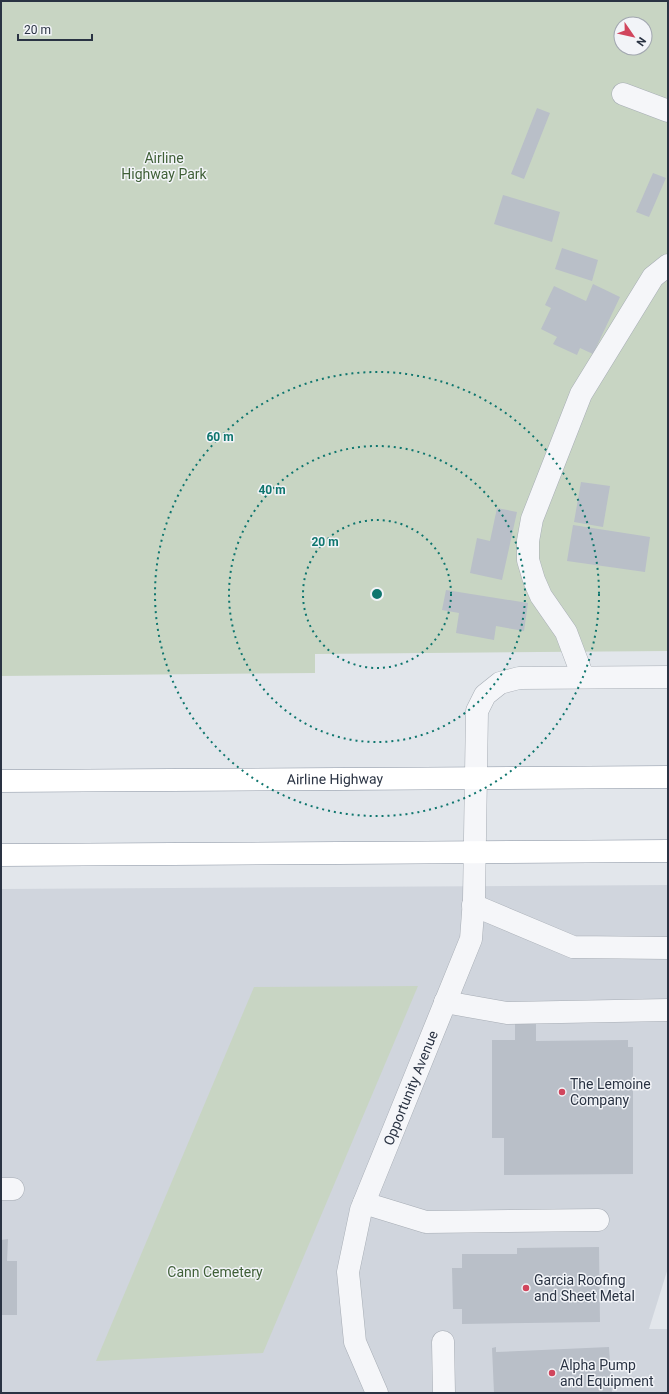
<svg xmlns="http://www.w3.org/2000/svg" width="669" height="1394" viewBox="0 0 669 1394" font-family="Roboto,sans-serif">
  <style>
    .built { fill: #d0d5dd }
    .green { fill: #c8d5c3; fill-rule: evenodd }
    .building { fill: #b9bfc8 }
    .lines { fill: none; stroke-linecap: round; stroke-linejoin: round }
    .minor-casing { stroke: #a7adb5; stroke-width: 23 }
    .highway-casing { stroke: #8993a2; stroke-width: 23 }
    .minor { stroke: #f5f6f9; stroke-width: 22 }
    .highway { stroke: #fff; stroke-width: 22 }
    .ring { fill: none; stroke: #0f766e; stroke-width: 2; stroke-dasharray: 2 4 }
    .poi-dot { fill: #d1465d; stroke: #f2f4f8; stroke-width: 1.5 }
    .labels { text-anchor: middle; dominant-baseline: central; stroke-width: 3; stroke-linejoin: round; paint-order: stroke }
    .park-label { font-size: 14px; fill: #3f5f37; stroke: #f2f4f8 }
    .street-label { font-size: 14px; fill: #2a3343; stroke: #f2f4f8 }
    .poi-label { font-size: 14px; fill: #2a3343; stroke: #f2f4f8; text-anchor: start }
    .centre { fill: #0f766e; stroke: #f2f4f8; stroke-width: 2 }
    .ring-label { font-size: 12px; text-anchor: middle; font-weight: bold; fill: #0f766e; stroke: #f2f4f8; stroke-width: 3; stroke-linejoin: round; paint-order: stroke }
  </style>
  <rect width="100%" height="100%" fill="#e2e6eb"/>
  <path class="built" d="M668,885V1268L649,1329H668V1393H1V889Z"/>
  <g class="green">
    <path d="M1,1H668V651L315,654V673L1,676ZM621,24H645V48H621Z"/>
    <path d="M418,986L263,1353L96,1361L254,987Z"/>
  </g>
  <g class="building">
    <path d="M537,108L550,113L524,179L511,174Z"/>
    <path d="M653,173L666,178L649,217L636,212Z"/>
    <path d="M503,195L560,212L552,242L494,224Z"/>
    <path d="M562,248L598,260L592,281L555,269Z"/>
    <path d="M593,284L620,297L593,354L580,348L577,355L553,344L557,337L541,329L551,308L545,305L554,286L586,301Z"/>
    <path d="M581,482L610,486L603,527L574,522Z"/>
    <path d="M497,508L517,512L502,580L470,573L477,538L490,541Z"/>
    <path d="M573,525L650,537L645,572L567,561Z"/>
    <path d="M446,590L528,603L524,631L496,626L494,640L456,633L459,613L442,610Z"/>
    <path d="M515,1024H536V1041L628,1040V1047H633V1174L504,1175V1138H492V1040H515Z"/>
    <path d="M8,1239L7,1261H17V1315H1V1240Z"/>
    <path d="M599,1247L600,1322L462,1324V1309H453L452,1268H462V1254H517V1248Z"/>
    <path d="M496,1347V1352L609,1347L612,1393H494L492,1348Z"/>
  </g>
  <g class="lines">
    <defs>
      <g id="minor">
        <path d="M623,94L668,111"/>
        <path d="M583,677L566,632L541,596L534,580L528,560V541L532,519L581,394L653,277L668,265"/>
        <path d="M473,905L573,947L668,948"/>
        <path d="M445,1002L507,1013L668,1010"/>
        <path d="M1,1189H13"/>
        <path d="M364,1203L426,1222L598,1220"/>
        <path d="M443,1342L444,1393"/>
        <path id="s1" d="M377,1393L355,1342L348,1272L361,1210L471,939L474,899L477,711L485,695L500,683L519,678L668,677"/>
      </g>
      <g id="highway">
        <path id="s2" d="M1,781L668,777"/>
        <path d="M1,855L668,851"/>
      </g>
    </defs>
    <use href="#minor" class="minor-casing"/>
    <use href="#highway" class="highway-casing"/>
    <use href="#minor" class="minor"/>
    <use href="#highway" class="highway"/>
  </g>
  <g class="ring">
    <circle cx="377" cy="594" r="74"/>
    <circle cx="377" cy="594" r="148"/>
    <circle cx="377" cy="594" r="222"/>
  </g>
  <g class="poi-dot">
    <circle cx="562" cy="1092" r="4"/>
    <circle cx="526" cy="1288" r="4"/>
    <circle cx="552" cy="1373" r="4"/>
  </g>
  <g class="labels">
    <g class="park-label">
      <text x="164" y="158">Airline<tspan x="164" dy="16">Highway Park</tspan></text>
      <text x="215" y="1272">Cann Cemetery</text>
    </g>
    <g class="street-label">
      <text stroke="none"><textPath href="#s2" startOffset="334">Airline Highway</textPath></text>
      <text stroke="none"><textPath href="#s1" startOffset="321">Opportunity Avenue</textPath></text>
    </g>
    <g class="poi-label">
      <text x="570" y="1084">The Lemoine<tspan x="570" dy="16">Company</tspan></text>
      <text x="534" y="1280">Garcia Roofing<tspan x="534" dy="16">and Sheet Metal</tspan></text>
      <text x="560" y="1365">Alpha Pump<tspan x="560" dy="16">and Equipment</tspan></text>
    </g>
  </g>
  <circle cx="377" cy="594" r="6" class="centre"/>
  <g class="ring-label">
    <text x="220" y="441">60 m</text>
    <text x="272" y="494">40 m</text>
    <text x="325" y="546">20 m</text>
  </g>
  <rect width="669" height="1394" fill="none" stroke="#2a3343" stroke-width="4"/>
  <g transform="translate(633 36) rotate(124)"><circle r="19" fill="#f2f4f8" stroke="#a2a7b0"/>
  <path d="M0-3L7 15L0 10L-7 15Z" fill="#d1465d"/>
  <text y="-6" font-size="11" font-weight="bold" text-anchor="middle" fill="#2a3343">N</text>
  </g>
  <path d="M18 34v6h74v-6" fill="none" stroke="#2a3343" stroke-width="2"/>
  <text x="24" y="34" font-size="12" fill="#2a3343" stroke="#f2f4f8" stroke-width="3" paint-order="stroke">20 m</text>
</svg>
